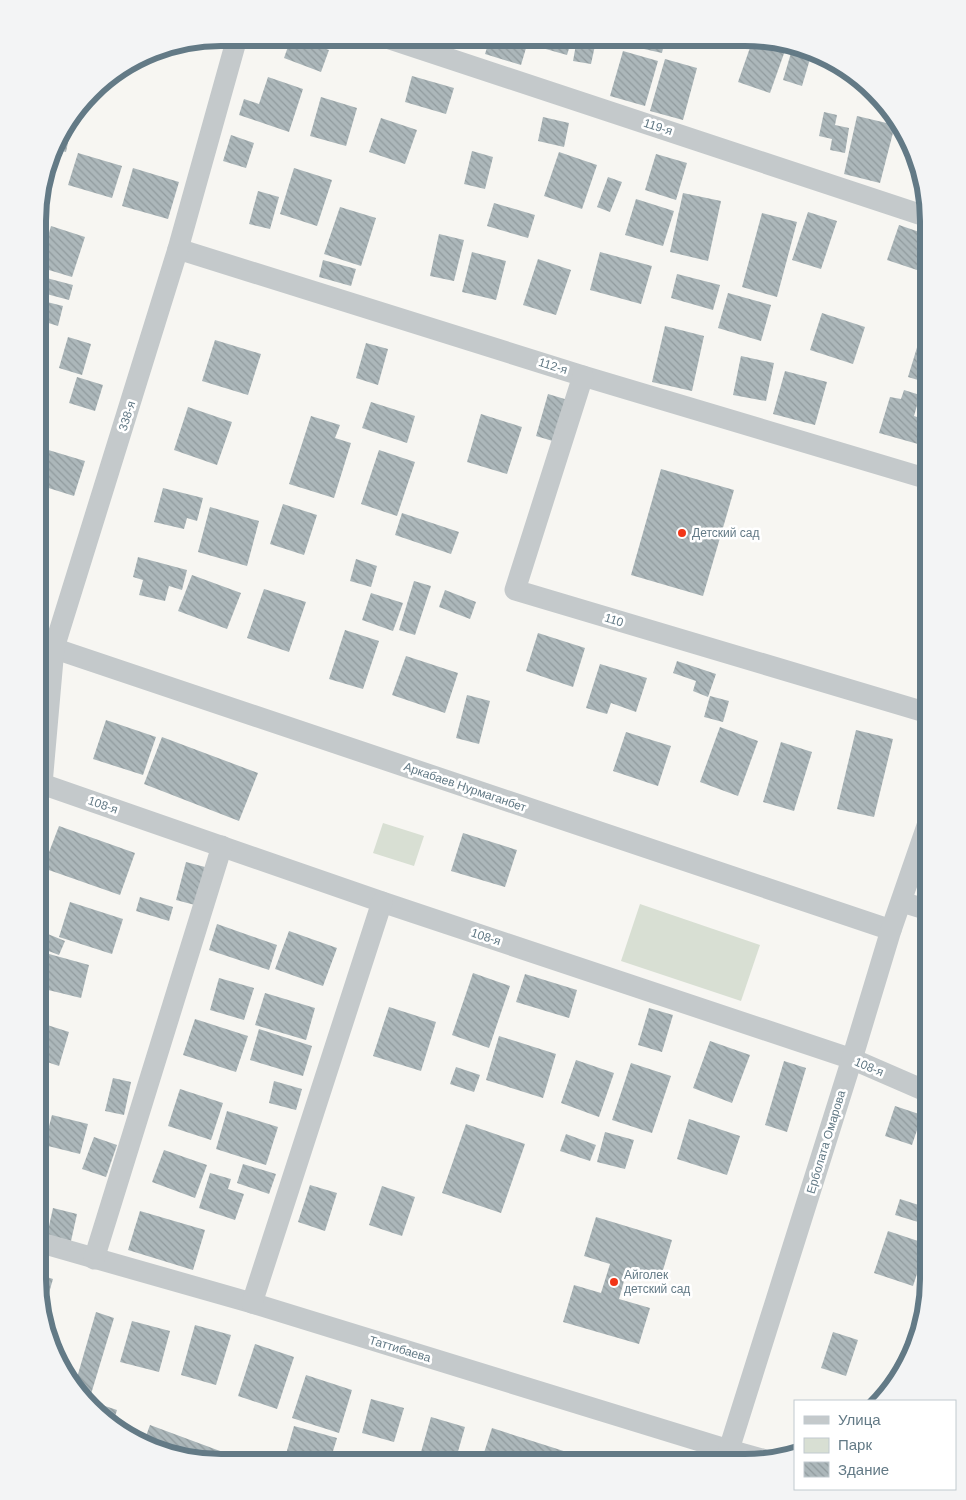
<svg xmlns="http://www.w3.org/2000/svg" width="966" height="1500" viewBox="0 0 966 1500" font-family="Helvetica,sans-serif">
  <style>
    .park { fill: #d8dfd3 }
    .building { fill: url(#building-back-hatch) }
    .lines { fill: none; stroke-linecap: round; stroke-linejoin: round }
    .minor { stroke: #c4c9cb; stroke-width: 21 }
    .poi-dot { fill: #f23517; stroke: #fff; stroke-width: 2 }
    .labels { text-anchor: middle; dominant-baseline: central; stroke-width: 5; stroke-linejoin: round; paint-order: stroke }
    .street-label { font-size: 12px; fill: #637a86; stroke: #fff }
    .poi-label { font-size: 12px; fill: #637a86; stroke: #fff; text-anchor: start }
    .rim { fill: none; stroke: #637a86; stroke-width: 6 }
  </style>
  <defs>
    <pattern id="building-back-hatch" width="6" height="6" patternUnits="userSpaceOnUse" patternTransform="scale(1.25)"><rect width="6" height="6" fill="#acb7ba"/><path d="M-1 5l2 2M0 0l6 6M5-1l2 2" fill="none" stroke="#909a9d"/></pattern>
  </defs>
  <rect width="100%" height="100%" fill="#f7f6f2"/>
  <g class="park">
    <path d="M383,823L424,836L414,866L373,853Z"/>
    <path d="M640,904L760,945L741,1001L621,961Z"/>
  </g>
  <g class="building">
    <path d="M291,38L329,50L321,72L284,58Z"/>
    <path d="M490,38H529L521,65L485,54Z"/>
    <path d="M537,38H545L572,39L567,55L535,46Z"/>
    <path d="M577,39L596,41L591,64L573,61Z"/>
    <path d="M646,39H665L662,53L644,49Z"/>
    <path d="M753,39H768L787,45L770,93L738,82Z"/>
    <path d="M623,51L658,61L645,106L610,96Z"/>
    <path d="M791,53L810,59L802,86L783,80Z"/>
    <path d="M665,59L697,68L683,120L650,111Z"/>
    <path d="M412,76L454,88L446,114L405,102Z"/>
    <path d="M268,77L303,89L289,132L239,115L244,99L259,104Z"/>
    <path d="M321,97L357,108L346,146L310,136Z"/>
    <path d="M824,112L837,115L835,125L849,128L845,153L830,150L832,139L819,136Z"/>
    <path d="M857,116L895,125L880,183L844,174Z"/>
    <path d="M543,117L569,123L564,147L538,141Z"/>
    <path d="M381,118L417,130L405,164L369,152Z"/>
    <path d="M231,135L254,143L246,168L223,161Z"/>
    <path d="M60,136L69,138L66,152L54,149L57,140Z"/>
    <path d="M472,151L493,157L485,189L464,184Z"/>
    <path d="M559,152L597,165L582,209L544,196Z"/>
    <path d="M78,153L122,166L112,198L68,185Z"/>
    <path d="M656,154L687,163L676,200L645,190Z"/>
    <path d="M133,168L179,182L168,219L122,206Z"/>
    <path d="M294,168L332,180L317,226L280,214Z"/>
    <path d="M608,177L622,182L610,212L597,207Z"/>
    <path d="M258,191L279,197L270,229L249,224Z"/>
    <path d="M683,193L721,201L708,261L670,252Z"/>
    <path d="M636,199L674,211L663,246L625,235Z"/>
    <path d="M494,203L535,215L528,238L487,226Z"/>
    <path d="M340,207L376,218L361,266L324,254Z"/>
    <path d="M808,212L837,221L821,269L792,260Z"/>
    <path d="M762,213L797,222L777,297L742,287Z"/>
    <path d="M899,225L928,235L917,270L887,260Z"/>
    <path d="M51,226L85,237L72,277L39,267Z"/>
    <path d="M439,234L464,240L454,281L430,276Z"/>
    <path d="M472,252L506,261L496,300L462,292Z"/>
    <path d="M600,252L652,266L641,304L590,290Z"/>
    <path d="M538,259L571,270L556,315L523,305Z"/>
    <path d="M323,260L356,269L351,286L319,277Z"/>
    <path d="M677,274L720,285L713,310L671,298Z"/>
    <path d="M39,276L73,285L69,300L39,292Z"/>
    <path d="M728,293L771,305L761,341L718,328Z"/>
    <path d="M928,299V329L920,326Z"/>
    <path d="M39,300L63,306L58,326L39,320Z"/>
    <path d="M822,313L865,327L853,364L810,350Z"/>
    <path d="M665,326L704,336L692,391L652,382Z"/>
    <path d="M922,331L928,333V383L908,377Z"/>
    <path d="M68,337L91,344L82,375L59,368Z"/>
    <path d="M215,340L261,354L248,395L202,381Z"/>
    <path d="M366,343L388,349L378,385L356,378Z"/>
    <path d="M741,356L774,363L766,401L733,395Z"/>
    <path d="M785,371L827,382L815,425L773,414Z"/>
    <path d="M77,377L103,385L95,411L69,403Z"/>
    <path d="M904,390L920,395L914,416L926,420L918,444L879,433L890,397L901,399Z"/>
    <path d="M548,394L568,400L556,442L536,436Z"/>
    <path d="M371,402L415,416L407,443L362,428Z"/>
    <path d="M188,407L232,422L217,465L174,450Z"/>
    <path d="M481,414L522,427L507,474L467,462Z"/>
    <path d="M311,416L340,425L335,438L351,443L334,498L289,484Z"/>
    <path d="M928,423V445L922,443Z"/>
    <path d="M45,449L85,461L74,496L39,485V457L42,458Z"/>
    <path d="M379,450L415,462L397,516L361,504Z"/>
    <path d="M661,469L734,490L703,596L631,575Z"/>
    <path d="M163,488L203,498L197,521L187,518L184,529L154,522Z"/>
    <path d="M39,491L45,493L39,512Z"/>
    <path d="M283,504L317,515L304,555L270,544Z"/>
    <path d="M210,507L259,521L247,566L198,552Z"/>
    <path d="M402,513L459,532L451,554L395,535Z"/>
    <path d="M138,557L187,570L182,590L169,586L165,601L139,595L143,580L133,577Z"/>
    <path d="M356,559L377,566L371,587L350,581Z"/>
    <path d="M192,575L241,593L227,629L178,611Z"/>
    <path d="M414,581L431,586L415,635L399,630Z"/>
    <path d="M264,589L306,602L289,652L247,638Z"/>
    <path d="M445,590L476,602L470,619L439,607Z"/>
    <path d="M371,593L403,603L393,631L362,620Z"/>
    <path d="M345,630L379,641L363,689L329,679Z"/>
    <path d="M538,633L585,648L573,687L526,671Z"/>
    <path d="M406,656L458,673L445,713L392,695Z"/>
    <path d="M677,661L716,674L708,697L693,691L696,681L673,673Z"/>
    <path d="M600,664L647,678L636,712L611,703L607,714L586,708Z"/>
    <path d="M467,695L490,701L479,744L456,738Z"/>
    <path d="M710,696L729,701L723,722L704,717Z"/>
    <path d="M106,720L156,737L143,775L93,759Z"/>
    <path d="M720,727L758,741L738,796L700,782Z"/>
    <path d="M856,730L893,739L874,817L837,809Z"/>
    <path d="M626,732L671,746L658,786L613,771Z"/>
    <path d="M162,737L258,773L239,821L144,784Z"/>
    <path d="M781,742L812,752L794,811L763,802Z"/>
    <path d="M59,826L135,853L120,895L43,868Z"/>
    <path d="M463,833L517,850L505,887L451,871Z"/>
    <path d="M186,862L205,867L195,905L176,900Z"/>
    <path d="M140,897L173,907L169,921L136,911Z"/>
    <path d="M70,902L123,919L112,954L59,937Z"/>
    <path d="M217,924L277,945L269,970L209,950Z"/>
    <path d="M38,930L65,941L59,955L38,947Z"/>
    <path d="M289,931L337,948L323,986L275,969Z"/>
    <path d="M49,954L89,965L81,998L40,988Z"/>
    <path d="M473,973L510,986L489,1048L452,1035Z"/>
    <path d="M525,974L577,990L569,1018L516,1002Z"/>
    <path d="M219,978L254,988L244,1020L210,1010Z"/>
    <path d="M265,993L315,1008L306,1040L255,1025Z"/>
    <path d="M389,1007L436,1022L421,1071L373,1056Z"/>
    <path d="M649,1008L673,1015L662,1052L638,1045Z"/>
    <path d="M195,1019L248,1036L236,1072L183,1055Z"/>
    <path d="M38,1022L69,1032L59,1066L38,1059V1046L39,1041H38Z"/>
    <path d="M259,1029L312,1046L303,1076L250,1060Z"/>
    <path d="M499,1036L556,1054L543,1098L486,1080Z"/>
    <path d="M710,1041L750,1055L732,1103L693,1088Z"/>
    <path d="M576,1060L614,1073L599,1117L561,1103Z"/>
    <path d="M784,1061L806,1068L787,1132L765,1125Z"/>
    <path d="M631,1063L671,1076L652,1133L612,1120Z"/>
    <path d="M456,1067L480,1075L474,1092L450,1084Z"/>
    <path d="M113,1078L131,1082L124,1115L105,1111Z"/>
    <path d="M274,1081L302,1089L296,1110L269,1103Z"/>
    <path d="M38,1088L49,1091L38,1126Z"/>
    <path d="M180,1089L223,1103L211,1140L168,1126Z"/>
    <path d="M895,1106L922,1115L912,1145L885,1136Z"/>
    <path d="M227,1111L278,1127L266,1165L216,1149Z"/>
    <path d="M52,1115L88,1124L80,1154L44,1145Z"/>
    <path d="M689,1119L740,1136L727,1175L677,1159Z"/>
    <path d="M466,1124L525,1144L501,1213L442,1193Z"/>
    <path d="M605,1132L634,1140L625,1169L597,1162Z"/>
    <path d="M566,1134L596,1145L590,1161L560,1151Z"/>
    <path d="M94,1137L117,1145L106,1177L82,1169Z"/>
    <path d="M164,1150L207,1165L195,1198L152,1182Z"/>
    <path d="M243,1164L276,1174L269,1194L237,1183Z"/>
    <path d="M210,1173L231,1179L228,1189L244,1194L235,1220L199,1208Z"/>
    <path d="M310,1185L337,1193L325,1231L298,1222Z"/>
    <path d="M382,1186L415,1197L402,1236L369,1225Z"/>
    <path d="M900,1199L928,1208V1225L895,1215Z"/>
    <path d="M53,1208L77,1214L71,1241L47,1235Z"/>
    <path d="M140,1211L205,1230L193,1270L128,1250Z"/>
    <path d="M596,1217L672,1240L660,1280L627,1270L619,1299L650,1308L639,1344L563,1322L574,1285L601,1293L610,1264L584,1256Z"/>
    <path d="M888,1231L927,1244L913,1286L874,1273Z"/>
    <path d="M38,1274L53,1279L44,1310L37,1279Z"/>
    <path d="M96,1312L114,1318L88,1404L74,1388Z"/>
    <path d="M132,1321L170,1331L159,1372L120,1362Z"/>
    <path d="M195,1325L231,1335L216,1385L181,1375Z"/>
    <path d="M833,1332L858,1340L846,1376L821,1368Z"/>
    <path d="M255,1344L294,1357L277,1409L238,1396Z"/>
    <path d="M306,1375L352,1390L339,1433L292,1418Z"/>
    <path d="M371,1399L404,1408L394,1442L362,1433Z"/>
    <path d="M102,1405L117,1410L112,1426L99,1414Z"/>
    <path d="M431,1417L465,1427L455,1462L421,1452Z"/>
    <path d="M150,1425L220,1451L217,1461H197L151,1449L143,1444Z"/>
    <path d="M294,1426L337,1438L330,1461H284Z"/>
    <path d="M492,1428L598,1462H481Z"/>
  </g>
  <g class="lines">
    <g class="minor">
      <path d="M387,38L928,217"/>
      <path d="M178,249L583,376L928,479"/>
      <path d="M583,376L515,590L928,713"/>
      <path d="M38,643L891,930"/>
      <path d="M42,784L382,902L852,1059L928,1092"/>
      <path d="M38,797L42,784L54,648L178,249L237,38"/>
      <path d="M902,902L928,910"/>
      <path d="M38,1242L252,1303L729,1450L762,1459"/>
      <path d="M94,1259L222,846"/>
      <path d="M252,1303L382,902"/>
      <path d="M725,1462L852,1059L891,930L928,823"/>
    </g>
  </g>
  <g class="poi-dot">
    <circle cx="682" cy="533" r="5"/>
    <circle cx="614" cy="1282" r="5"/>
  </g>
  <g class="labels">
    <g class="street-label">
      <text transform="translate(658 127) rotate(18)">119-я</text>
      <text transform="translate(553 366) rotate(17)">112-я</text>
      <text transform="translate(127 416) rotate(-73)">338-я</text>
      <text transform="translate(614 620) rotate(17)">110</text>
      <text transform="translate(465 787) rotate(19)">Аркабаев Нурмаганбет</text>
      <text transform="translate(103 805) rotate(19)">108-я</text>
      <text transform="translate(486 937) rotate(18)">108-я</text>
      <text transform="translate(869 1067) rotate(23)">108-я</text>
      <text transform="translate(826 1142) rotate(-73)">Ерболата Омарова</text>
      <text transform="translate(400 1349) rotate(17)">Таттибаева</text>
    </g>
    <g class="poi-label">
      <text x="692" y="533">Детский сад</text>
      <text x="624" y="1275">Айголек<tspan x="624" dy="14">детский сад</tspan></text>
    </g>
  </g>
  <path d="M0 0H966V1500H0ZM221 46H745A175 175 0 0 1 920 221V1279A175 175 0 0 1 745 1454H221A175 175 0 0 1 46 1279V221A175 175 0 0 1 221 46Z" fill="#f3f4f5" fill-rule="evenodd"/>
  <path class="rim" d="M221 46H745A175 175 0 0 1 920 221V1279A175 175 0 0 1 745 1454H221A175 175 0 0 1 46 1279V221A175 175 0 0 1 221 46Z"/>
  <rect x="794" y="1400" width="162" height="90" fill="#ffffff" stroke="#c1cacf"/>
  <rect x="804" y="1416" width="25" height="8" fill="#c4c9cb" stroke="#c1cacf"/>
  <text x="838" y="1425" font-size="15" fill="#637a86">Улица</text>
  <rect x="804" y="1438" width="25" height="15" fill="#d8dfd3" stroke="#c1cacf"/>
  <text x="838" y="1450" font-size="15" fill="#637a86">Парк</text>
  <rect x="804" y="1462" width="25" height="15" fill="url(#building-back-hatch)" stroke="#c1cacf"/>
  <text x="838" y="1475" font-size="15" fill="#637a86">Здание</text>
</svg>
